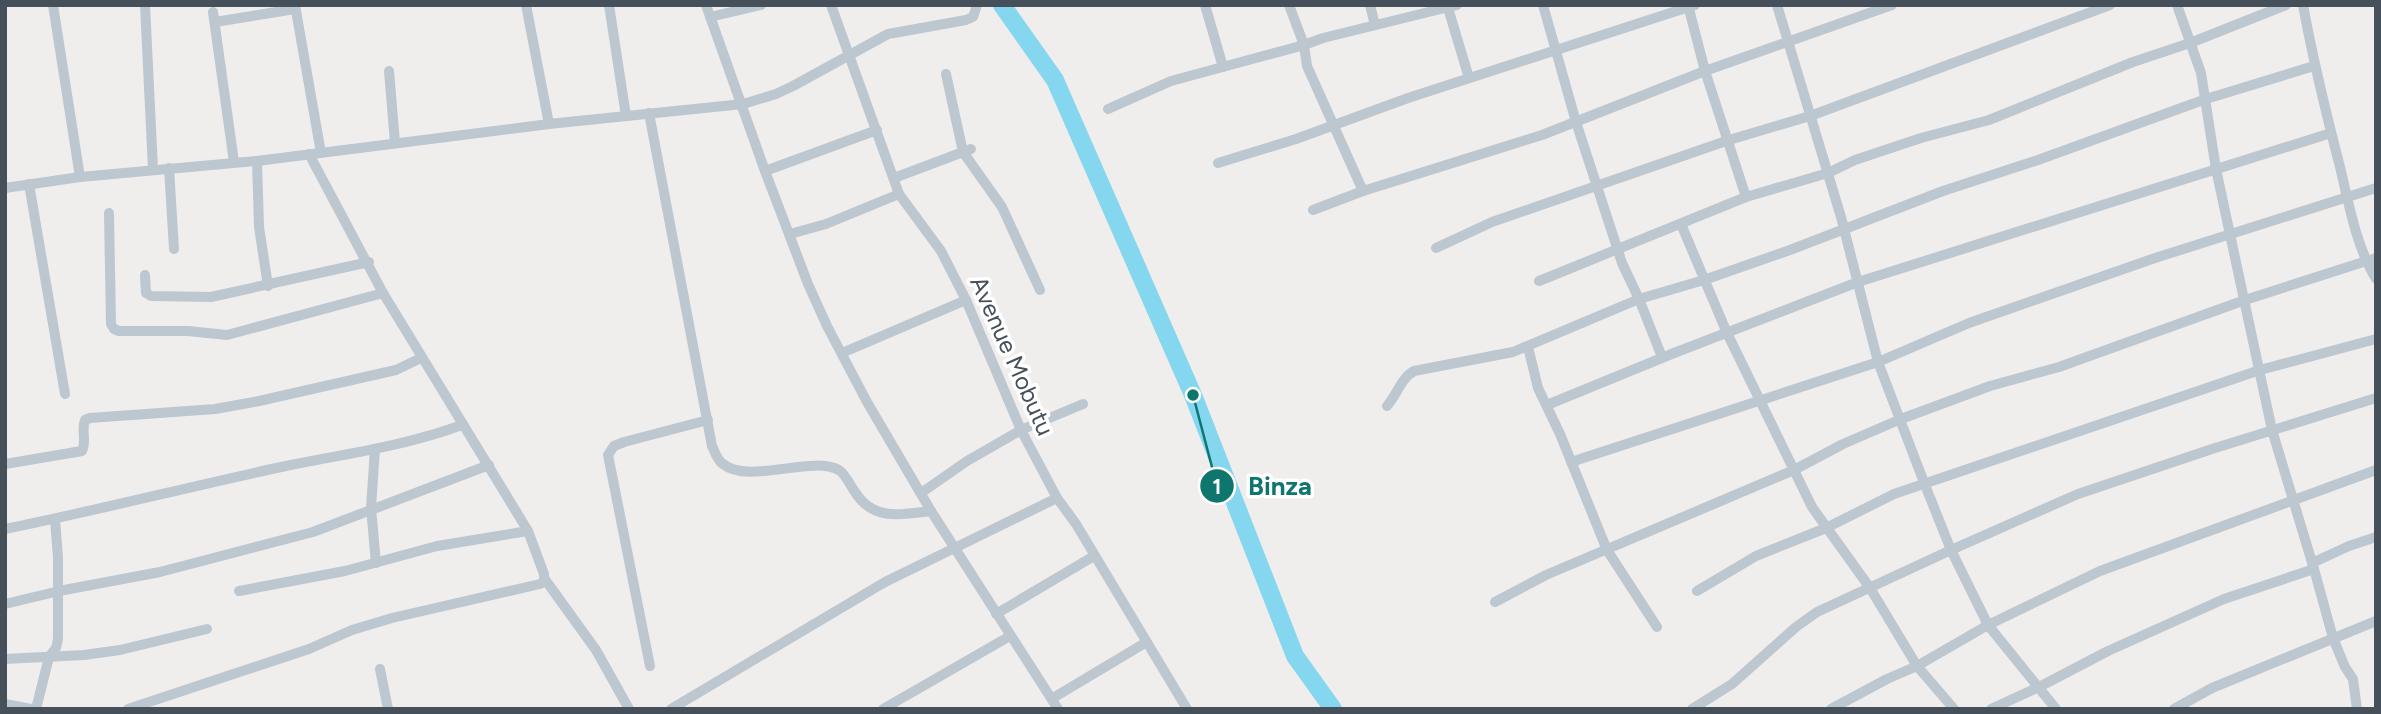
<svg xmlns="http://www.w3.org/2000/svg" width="2381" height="714" viewBox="0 0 2381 714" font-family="Figtree,sans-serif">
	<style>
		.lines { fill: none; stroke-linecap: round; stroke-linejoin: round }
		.river { stroke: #84d7ef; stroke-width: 18 }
		.minor { stroke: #bdc7d0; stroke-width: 10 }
		.labels { text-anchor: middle; stroke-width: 7; stroke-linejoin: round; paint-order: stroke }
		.street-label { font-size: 24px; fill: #45505b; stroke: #fff }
		.leader { fill: none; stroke: #0f766e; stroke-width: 2.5 }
		.callout-dot { fill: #0f766e; stroke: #fff; stroke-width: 2.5 }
		.mark-label { font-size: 21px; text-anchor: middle; font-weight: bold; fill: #fff }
		.callout-label { font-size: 26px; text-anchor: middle; font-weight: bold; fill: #0f766e; stroke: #fff; stroke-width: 7; stroke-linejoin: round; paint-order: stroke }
	</style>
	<rect width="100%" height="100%" fill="#f0eded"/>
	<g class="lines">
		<polyline class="river" points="1002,5 1055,80 1193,395 1295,656 1333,709"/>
		<g class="minor">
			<polyline points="53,5 80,177"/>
			<polyline points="145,5 153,169"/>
			<polyline points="295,5 321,153"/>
			<polyline points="526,5 549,124"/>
			<polyline points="609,5 626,116"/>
			<polyline points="706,5 765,171 808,284 827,326 867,402 931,511 1058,709"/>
			<polyline points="831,5 899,194 941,251 966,300 1021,430 1057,498 1076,524 1187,709"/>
			<polyline points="1205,5 1223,67"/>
			<polyline points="1289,5 1304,45 1307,66 1363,191"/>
			<polyline points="1370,5 1375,25"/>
			<polyline points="1543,5 1576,122 1622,263 1639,299 1704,280 1790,250 1943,191 2038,160 2206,99 2314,66"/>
			<polyline points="1688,5 1705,71 1746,197"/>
			<polyline points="1777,5 1841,217 1878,362 1925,485 1951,550 1988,625 2056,709"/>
			<polyline points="2177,5 2201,73 2216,169 2272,430 2314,569 2333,638 2345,667 2353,679 2357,709"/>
			<path d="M2303,5c10,55 23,108 37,162 9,37 16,79 36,112"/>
			<polyline points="1448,8 1469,78"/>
			<polyline points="213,12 234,162"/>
			<polyline points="710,17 761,5"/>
			<polyline points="215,22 295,9"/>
			<polyline points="389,71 395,143"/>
			<polyline points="946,74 963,152 1002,207 1040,290"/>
			<polyline points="1108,109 1171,81 1304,45 1323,38 1457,5"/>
			<path d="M649,113l63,333c3,6 5,14 11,18 26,21 88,-9 116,6 7,5 11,15 16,22 18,29 46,23 76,19"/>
			<polyline points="257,161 259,227 268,286"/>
			<polyline points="1218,163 1296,139 1408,98 1695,5"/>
			<polyline points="169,168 174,249"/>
			<polyline points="765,171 877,130"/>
			<polyline points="894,178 971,149"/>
			<polyline points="29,184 65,394"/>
			<polyline points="5,188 80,177 257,161 549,124 743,104 776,94 793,86 888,34 966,20 973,17 977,5"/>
			<polyline points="1313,210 1363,191 1542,135 1705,71 1892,5"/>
			<polyline points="109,213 111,324 114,329 119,331 188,331 227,335 383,293"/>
			<polyline points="1681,224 1727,333 1812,507 1870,588 1917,666 1954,709"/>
			<polyline points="790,234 826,224 899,194"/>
			<polyline points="1436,248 1492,222 1729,140 1810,116 2110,5"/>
			<polyline points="145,275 146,293 151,296 211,297 369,262"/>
			<polyline points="1539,281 1746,197 1828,173 1855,160 1921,138 1989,120 2133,62 2190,43 2286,5"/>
			<polyline points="1528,347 1538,388 1560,434 1607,550 1657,627"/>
			<polyline points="842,353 966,300"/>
			<polyline points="1547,405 1674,353 1858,282 2331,133"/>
			<path d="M1387,406c10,-11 14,-28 27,-35l99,-19 126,-53 23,58"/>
			<polyline points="375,449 371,508 376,563"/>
			<polyline points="1571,462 1878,362 1969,323 2155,258 2376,188"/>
			<path d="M5,464l77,-13c5,-10 -1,-21 3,-31l5,-2 125,-9 44,-8 137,-31 25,-12"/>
			<polyline points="921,493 967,461 1021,430 1083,404"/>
			<path d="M5,529c94,-19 187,-43 281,-63 59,-12 119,-20 176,-41"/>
			<polyline points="2312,563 2349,546 2376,537"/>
			<polyline points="544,578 596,650 629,709"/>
			<polyline points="239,591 345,571 437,546 528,531"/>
			<polyline points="1697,591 1756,556 1826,528 1894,494 2260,370 2376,339"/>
			<polyline points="1495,602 1546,575 1794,470 1843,444 1901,419 1990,386 2059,367 2245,300 2376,258"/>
			<polyline points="5,604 59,591 160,572 313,532 489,465"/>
			<polyline points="996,614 1094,556"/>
			<polyline points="5,659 84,655 120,650 207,629"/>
			<polyline points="650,666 608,455 614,446 624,442 708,420"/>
			<polyline points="380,669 388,709"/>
			<polyline points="1053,698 1145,643"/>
			<polyline points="5,704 31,709"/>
			<polyline points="36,709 49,657 56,648 58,639 58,558 55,519"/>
			<polyline points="128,709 309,649 352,630 392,618 540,584 544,582 544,574 528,531 383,293 309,154"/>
			<polyline points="671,709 885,582 1057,498"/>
			<polyline points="883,709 1010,636"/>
			<polyline points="1692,709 1732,684 1796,627 1817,612 1951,550 2078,494 2212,449 2376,398"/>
			<polyline points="1831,709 1887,679 1917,666 1988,625 2100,571 2376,470"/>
			<polyline points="1991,709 2039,687 2108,651 2224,599 2314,569"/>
			<polyline points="2174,709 2212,688 2376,621"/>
		</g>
	</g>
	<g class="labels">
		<g class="street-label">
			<text transform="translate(1012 356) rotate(66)" y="8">Avenue Mobutu</text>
		</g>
	</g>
	<path class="leader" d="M1193 395L1217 486"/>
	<g class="callout-dot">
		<circle cx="1193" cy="395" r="7"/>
		<circle cx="1217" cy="486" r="18"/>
	</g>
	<g class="mark-label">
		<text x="1217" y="494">1</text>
	</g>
	<g class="callout-label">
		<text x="1280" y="495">Binza</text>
	</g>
	<rect width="2381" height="714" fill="none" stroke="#45505b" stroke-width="14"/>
</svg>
